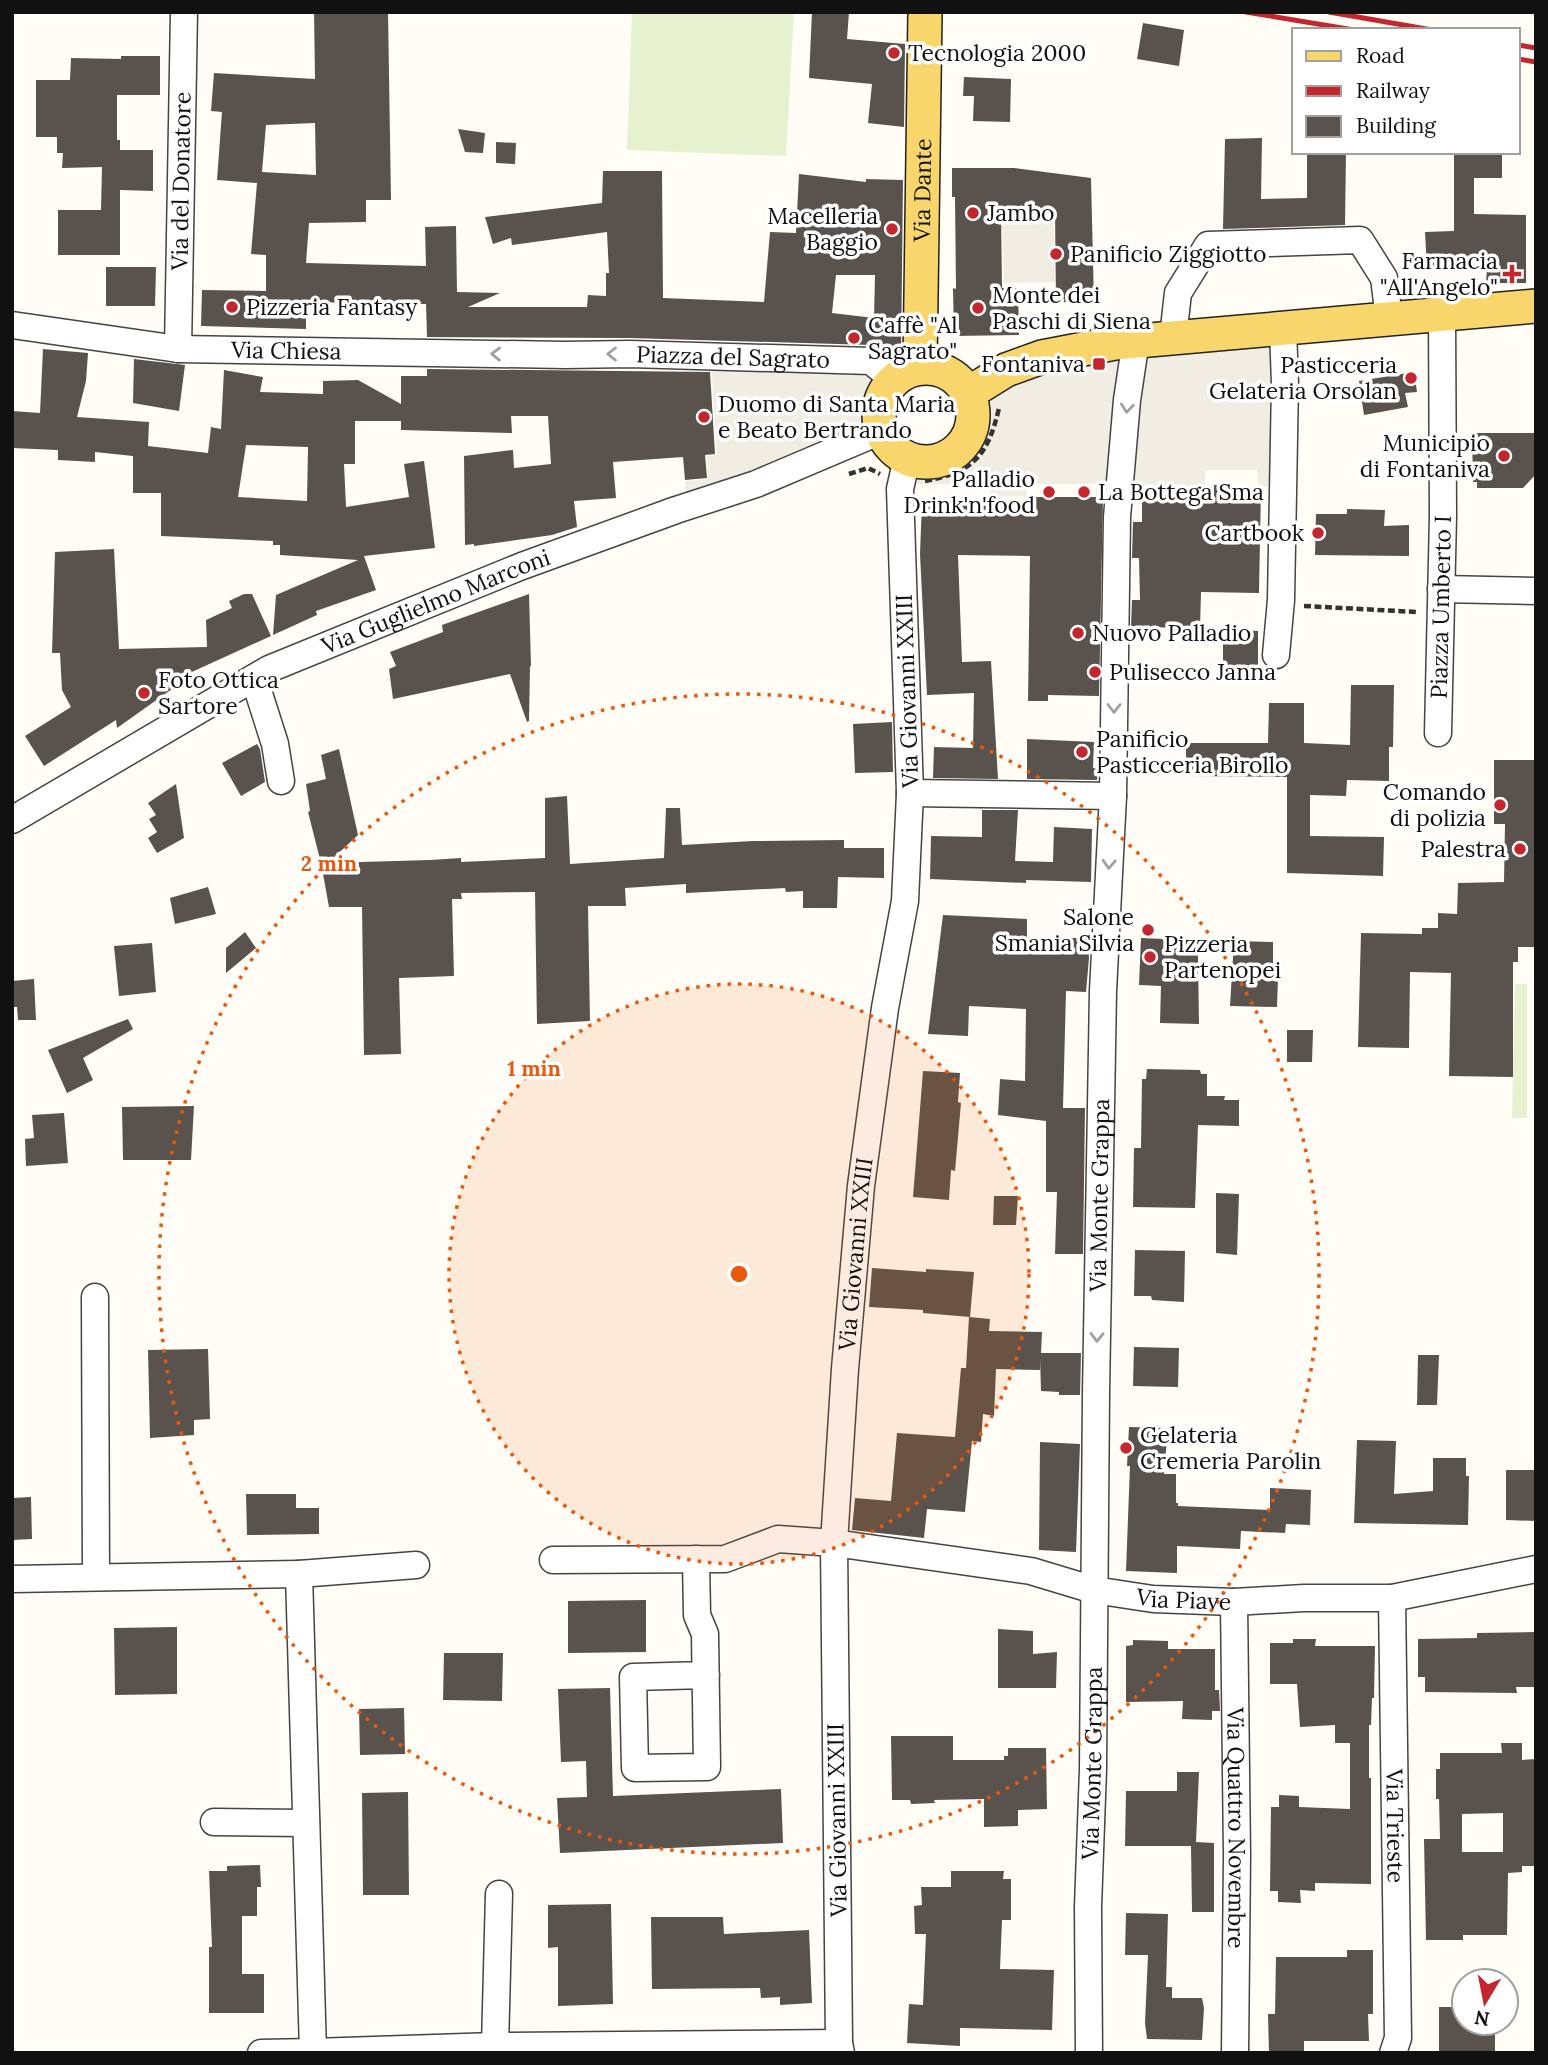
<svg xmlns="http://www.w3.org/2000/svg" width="1548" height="2065" viewBox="0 0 1548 2065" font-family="Lora,serif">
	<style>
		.pitch { fill: #e6f2cf }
		.plaza { fill: #f1ede2 }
		.building { fill: #5a524d; fill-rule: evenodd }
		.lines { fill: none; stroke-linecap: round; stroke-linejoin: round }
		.minor-casing { stroke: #444; stroke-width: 29 }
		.major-casing { stroke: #222; stroke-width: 36 }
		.path { stroke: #333; stroke-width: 4.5; stroke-dasharray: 7 3.5; stroke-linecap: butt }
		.minor { stroke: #fff; stroke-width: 26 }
		.major { stroke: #f9d66b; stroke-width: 33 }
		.rail { stroke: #c4262e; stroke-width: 5 }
		.oneway { stroke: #a0a0a0 }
		.ring { fill: none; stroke: #e8590c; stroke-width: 3.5; stroke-dasharray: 3.5 7 }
		.poi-dot { fill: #c4262e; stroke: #fff; stroke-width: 2.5 }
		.labels { text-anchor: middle; stroke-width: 7; stroke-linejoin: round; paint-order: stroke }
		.poi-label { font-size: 23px; fill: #111; stroke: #fff; text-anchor: start }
		.street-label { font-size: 23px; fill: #111; stroke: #fff }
		.centre { fill: #e8590c; stroke: #fff; stroke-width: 3.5 }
		.ring-label { font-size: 21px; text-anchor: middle; font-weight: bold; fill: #e8590c; stroke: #fff; stroke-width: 7; stroke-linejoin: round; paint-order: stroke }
	</style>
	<rect width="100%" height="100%" fill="#fffdf5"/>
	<g class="pitch">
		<polygon points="632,12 794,12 786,156 627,150"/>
		<polygon points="1515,984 1527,984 1527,1118 1512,1118"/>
	</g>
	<g class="plaza">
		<polygon points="1002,202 1053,202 1055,282 1004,283"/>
		<polygon points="1273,348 1276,486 1258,486 1257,470 1205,470 1205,486 1175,488 1136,487 1135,493 1096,495 1096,484 1027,484 1026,496 990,496 990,484 916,484 919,477 928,472 944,467 969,455 980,440 986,425 993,392 1062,364 1220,349"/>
		<polygon points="711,361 854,367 877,380 875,396 870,412 848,433 774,466 686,494 685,481 708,479 707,456 717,455"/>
	</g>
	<g class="building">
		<path d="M314,12h74l3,188h-25v22l-57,1 -3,40 120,3 -1,-39 31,-1 1,66 43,1 -32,14h119l1,-12 18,1v-23h3l-2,-41 -95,13 -1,-7 -18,6 -8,-27 117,-14 1,-32h59l1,127 101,4 6,-70 26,1 3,-59 67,8v-3l37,1 -2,177 -11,-1 -9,-7 -10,-4 -241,-7 -203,-1 -1,-33 -120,-2v27l-105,-3 1,-36 64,1v-36l-15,-1 6,-71 -40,-3 5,-68 -11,-1 3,-38 101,6zM315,123l1,52 -54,-3 4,-47zM836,275h39l-1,43 -42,-5z"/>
		<polygon points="812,12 849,12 847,39 905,44 904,127 868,123 872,84 809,78"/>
		<polygon points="1143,23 1184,30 1179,66 1137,59"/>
		<polygon points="121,56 160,56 160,95 117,95 117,140 120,140 120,150 153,150 153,191 120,190 120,255 58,255 58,210 101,210 102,167 62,168 63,153 57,153 57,137 36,137 36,80 70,80 71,58 121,59"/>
		<polygon points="964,77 1011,79 1010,122 973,121 974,96 963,96"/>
		<polygon points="458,129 485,133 483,153 465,152"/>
		<polygon points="1262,138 1261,199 1307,198 1307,152 1346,152 1345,225 1223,229 1225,139"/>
		<polygon points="496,142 516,143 515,164 496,163"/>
		<polygon points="1454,152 1502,152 1502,178 1474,178 1474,214 1526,215 1526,283 1486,283 1487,268 1427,269 1425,232 1454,231"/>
		<polygon points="952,168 1014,168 1091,178 1094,302 1056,302 1055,211 1001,212 1002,288 1018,288 1019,335 954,336 953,288 956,289 955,197 952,197"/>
		<polygon points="106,267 156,267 155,306 106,306"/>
		<path d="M43,349l45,4 -2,28 -9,36 72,5 -1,24 60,7 3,-26 10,2 3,-59 39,7 -3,15 63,2v-13l35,-1 43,24v-28h26v-7l283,3 5,82 -10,1 2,23 -22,2 -2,-23 -70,5 3,36 -42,3 3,26 -25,8 -78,11v-2l-9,1 -1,-89 49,-6 1,18 37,-4 -3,-48h-37l1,17 -111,-3v-9h-46v43h-11l2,43 63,-10 -5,-33 20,-3 11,87 -71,8 12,34 -60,21 1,4 -44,20 3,-40 82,-35 -78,-5v-10h-7v-4l-112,-5v-43h-28v-37l-38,-4v10l-37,-2v-10l-46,-2v-37l28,2zM246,445l62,2 -1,54 -69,-4z"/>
		<polygon points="134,359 185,365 179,411 133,403"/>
		<polygon points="1414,372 1417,392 1405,393 1408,407 1364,415 1359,381"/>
		<polygon points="1472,433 1536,433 1536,474 1523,488 1477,488 1477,482 1473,482"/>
		<polygon points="1214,485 1261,487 1259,593 1201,592 1200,628 1131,627 1132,600 1140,600 1139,558 1132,558 1133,522 1142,522 1142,501 1214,502"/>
		<polygon points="1031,497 1103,497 1099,696 1048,695 1048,701 1028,701 1030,556 958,555 962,662 991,661 998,779 933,778 934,747 973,748 974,693 927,695 920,554 922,502 991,503 991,511 1030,512"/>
		<polygon points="1347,509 1385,510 1384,526 1409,525 1409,556 1315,555 1316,514 1347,514"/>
		<polygon points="114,549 119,649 207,647 206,620 232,608 229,601 244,594 252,594 271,636 172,681 172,689 117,728 116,720 44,766 25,736 71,707 62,690 60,653 52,653 55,552"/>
		<polygon points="529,594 531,666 530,666 529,721 527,722 510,674 393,699 389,669 396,666 390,652 443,632 442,625"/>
		<polygon points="1223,630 1258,631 1258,668 1223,667"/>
		<polygon points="1351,685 1394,685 1393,747 1389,747 1389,781 1347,780 1346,796 1310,795 1310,836 1384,837 1383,876 1287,873 1287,777 1186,776 1186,743 1268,743 1269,703 1304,703 1304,743 1350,745"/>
		<polygon points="892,722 893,772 855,773 853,724"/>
		<polygon points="1027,739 1094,742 1093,768 1098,769 1097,780 1027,779"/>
		<polygon points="257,744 260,749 265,782 241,796 222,763"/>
		<polygon points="339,749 358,835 328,863 430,860 461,858 461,862 545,858 545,798 567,796 570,864 664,858 666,808 680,808 682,845 753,841 844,840 844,848 884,848 884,878 838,877 837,908 803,908 803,891 786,892 785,888 686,893 686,884 625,888 626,906 588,906 590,1021 537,1024 535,892 461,893 462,899 452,899 454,976 399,978 401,1054 364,1055 362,907 329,907 321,863 308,812 310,811 306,784 326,779 321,755"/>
		<polygon points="1494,760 1536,760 1536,947 1518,947 1518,962 1513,962 1513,1077 1449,1076 1451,973 1410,972 1409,1048 1358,1047 1361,933 1422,934 1422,928 1438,928 1438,913 1457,914 1458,883 1504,882 1505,824 1494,824"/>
		<polygon points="176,784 184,838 157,853 148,838 157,832 149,819 156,815 148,803"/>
		<polygon points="982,810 1018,810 1015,861 1053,862 1054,827 1092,829 1091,882 1026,880 1026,883 930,879 931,836 982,837"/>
		<polygon points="208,887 216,914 175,924 170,898"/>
		<polygon points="943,915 1027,919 1027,938 1087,938 1089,958 1086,992 1066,991 1063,1108 1085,1108 1083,1254 1055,1254 1057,1192 1046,1192 1046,1121 998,1115 1000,1079 1025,1081 1026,1009 969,1006 968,1036 928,1034"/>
		<polygon points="245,932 256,948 226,973 226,948"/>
		<polygon points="1141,938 1188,940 1188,955 1198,955 1199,1024 1160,1023 1161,986 1139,985"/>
		<polygon points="1234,941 1273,942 1273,978 1278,978 1277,1007 1230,1006"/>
		<polygon points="152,943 156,992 119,996 114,946"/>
		<polygon points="34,979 36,1020 18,1020 17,1007 12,1007 12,981"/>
		<polygon points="128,1019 133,1029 83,1058 93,1080 67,1093 48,1050"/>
		<polygon points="1287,1030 1313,1030 1312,1062 1287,1062"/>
		<polygon points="1147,1069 1200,1070 1201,1074 1207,1074 1207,1096 1225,1096 1224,1100 1239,1100 1239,1126 1198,1125 1195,1208 1133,1207 1134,1148 1141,1148 1142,1079 1146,1079"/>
		<polygon points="923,1071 960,1073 958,1102 961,1103 955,1171 951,1170 949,1200 913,1197"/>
		<polygon points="194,1106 191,1160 123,1160 122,1107"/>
		<polygon points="64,1113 68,1163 26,1166 25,1139 34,1138 32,1115"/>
		<polygon points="1216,1193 1239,1194 1237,1255 1216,1253"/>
		<polygon points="994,1196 1018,1196 1016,1225 993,1225"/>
		<polygon points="1135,1250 1185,1251 1184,1302 1152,1300 1151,1296 1134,1296"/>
		<polygon points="872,1268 926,1272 926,1269 974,1272 970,1317 923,1313 923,1310 869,1307"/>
		<polygon points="969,1317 990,1319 989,1331 1042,1332 1041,1353 1081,1353 1080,1395 1059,1395 1059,1392 1041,1391 1040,1358 1040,1370 996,1369 994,1416 983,1414 981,1442 972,1441 965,1512 927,1509 924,1538 852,1530 855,1498 891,1501 897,1433 955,1437 961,1368 966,1368"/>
		<polygon points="1134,1347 1179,1348 1178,1387 1133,1386"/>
		<polygon points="208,1349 210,1419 194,1420 194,1435 150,1438 148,1350"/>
		<polygon points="1418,1355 1439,1355 1437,1405 1417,1405"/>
		<polygon points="1129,1427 1168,1428 1164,1474 1176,1474 1176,1503 1178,1503 1178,1506 1270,1510 1270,1488 1311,1490 1310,1525 1286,1524 1285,1533 1241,1531 1240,1549 1177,1546 1177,1573 1126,1571 1130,1466 1127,1466"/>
		<polygon points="1357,1440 1396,1441 1394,1494 1433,1491 1433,1458 1466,1458 1466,1476 1469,1476 1468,1525 1354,1523"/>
		<polygon points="1040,1442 1080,1444 1076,1552 1039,1550"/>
		<polygon points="1506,1470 1536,1470 1536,1521 1506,1520"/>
		<polygon points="246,1494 296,1494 296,1508 319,1508 319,1534 247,1535"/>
		<polygon points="31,1497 32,1539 12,1540 12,1498"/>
		<polygon points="646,1600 646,1652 568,1653 568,1601"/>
		<polygon points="177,1627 177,1694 115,1695 114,1628"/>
		<polygon points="998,1629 1033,1631 1033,1654 1057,1652 1056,1688 998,1688"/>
		<polygon points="1536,1632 1536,1687 1516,1687 1517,1693 1425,1692 1425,1677 1418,1677 1418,1639 1477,1638 1477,1633"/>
		<polygon points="1293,1639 1316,1639 1315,1646 1375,1646 1374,1698 1372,1698 1371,1725 1369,1725 1369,1778 1371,1778 1371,1884 1315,1883 1315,1891 1300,1890 1301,1903 1278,1902 1278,1891 1270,1891 1271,1807 1279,1807 1279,1795 1299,1796 1299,1807 1350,1809 1350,1743 1335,1743 1335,1725 1300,1727 1297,1684 1270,1684 1270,1643 1293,1643"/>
		<polygon points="1133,1640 1168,1641 1168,1649 1215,1649 1215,1690 1219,1690 1220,1711 1212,1711 1212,1720 1182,1719 1183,1701 1126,1702 1126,1646 1133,1645"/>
		<polygon points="444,1653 503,1653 502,1701 443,1700"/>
		<polygon points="610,1688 613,1796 781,1789 783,1843 560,1853 557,1798 587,1797 586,1761 561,1762 558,1689"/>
		<polygon points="404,1708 405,1754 360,1755 359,1709"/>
		<polygon points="891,1736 953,1736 953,1760 1004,1760 1004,1756 1008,1756 1008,1748 1046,1748 1047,1809 1018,1810 1018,1826 984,1827 984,1799 934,1800 935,1803 911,1804 910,1800 892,1800"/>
		<path d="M1501,1743h21v17l14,-1v107h-14v6l-14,1 -1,62h-44v5h-37l-2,-101h16l-1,-40h-3v-30h4v-16h62zM1503,1813v39h-41v-38z"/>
		<polygon points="1177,1772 1199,1772 1196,1842 1214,1843 1214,1912 1192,1912 1191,1846 1125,1846 1126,1791 1177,1791"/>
		<polygon points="408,1792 409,1895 363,1895 362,1793"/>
		<polygon points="260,1865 261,1887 257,1887 257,1916 242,1916 242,1974 264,1974 264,2013 209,2013 209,1947 212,1947 209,1871 227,1871 227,1866"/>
		<polygon points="951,1871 1004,1871 1003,1879 1011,1879 1011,1920 1002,1920 1000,1969 1054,1970 1052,2030 960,2028 960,2046 907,2043 909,2004 923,2005 926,1934 915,1934 914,1906 922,1905 921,1887 951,1887"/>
		<polygon points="611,1904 613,2004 558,2006 558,1947 548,1948 548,1905"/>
		<polygon points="1126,1913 1168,1914 1166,1987 1172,1987 1172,1998 1202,1998 1204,2008 1202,2040 1147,2039 1145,2023 1148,1955 1125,1955"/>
		<polygon points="651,1917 723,1917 724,1934 809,1930 812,2003 780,2005 780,1997 761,1998 760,1988 652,1989"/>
		<polygon points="1347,1950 1373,1950 1373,2014 1368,2014 1369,2041 1304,2041 1304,2053 1269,2053 1268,2014 1275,2014 1276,1957 1347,1957"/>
		<polygon points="1439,2007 1464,2007 1464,2023 1495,2023 1495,2053 1439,2053"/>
	</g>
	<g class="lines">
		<g class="minor-casing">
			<g id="minor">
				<path id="s1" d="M12,325l166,24 387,6 65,-1 241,7 23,19"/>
				<polyline points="1173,337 1178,293 1208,245 1360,240 1384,278 1389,318"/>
				<path id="s2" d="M178,349l6,-337"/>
				<polyline points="1441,589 1536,591"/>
				<polyline points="1276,655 1281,600 1285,384 1283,329"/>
				<polyline points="254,678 275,744 281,781"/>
				<path id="s3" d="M1438,733l5,-217 -1,-202"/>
				<polyline points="910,793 1113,796"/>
				<path id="s4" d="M12,820l257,-151 253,-103 154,-56 80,-26 125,-53"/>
				<polyline points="95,1297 96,1577"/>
				<polyline points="696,1559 697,1615 705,1634 707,1767 635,1768 633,1677 706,1675"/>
				<path id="s5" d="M553,1560l172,-1 53,-20 56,4 197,28 63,19 59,9 81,3 70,-4h88l144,-29"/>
				<polyline points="299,1574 416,1565"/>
				<polyline points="12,1579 299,1574 313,2052 495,2046 839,2043"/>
				<path id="s6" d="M1392,1598l6,440 -5,15"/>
				<path id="s7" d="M1234,1602l3,253 -2,198"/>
				<polyline points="214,1822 306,1823"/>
				<polyline points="495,2046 499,1894"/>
				<polyline points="261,2053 313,2052"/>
				<path id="s8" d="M841,2053l-2,-10 -5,-500 11,-174 16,-183 24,-178 20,-107 5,-108 -10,-304 7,-31"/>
				<path id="s9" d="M1089,2053l-1,-146 5,-138 3,-376 7,-402 10,-195 4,-279 10,-117 9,-60"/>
			</g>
		</g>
		<g class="major-casing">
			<g id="major">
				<path id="s10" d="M920,367l5,-355"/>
				<circle cx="926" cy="415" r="47"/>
				<polyline points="969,393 1006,370 1042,357 1115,343 1536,306"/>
			</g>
		</g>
		<g class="path">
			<polyline points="849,474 868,468 880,474"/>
			<path d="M925,481c49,-9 63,-26 74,-73"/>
			<polyline points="1304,606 1417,612"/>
		</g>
		<use href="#minor" class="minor"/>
		<use href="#major" class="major"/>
		<g class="rail">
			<polyline points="1246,12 1354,30"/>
			<polyline points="1329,12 1432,30"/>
			<polyline points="1518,45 1536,48"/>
			<polyline points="1518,59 1536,62"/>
		</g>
	</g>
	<defs><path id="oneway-chevron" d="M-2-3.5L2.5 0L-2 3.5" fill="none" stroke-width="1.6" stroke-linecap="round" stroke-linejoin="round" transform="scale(1.75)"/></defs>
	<g class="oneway">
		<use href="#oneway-chevron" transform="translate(496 354) rotate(-179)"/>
		<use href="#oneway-chevron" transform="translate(612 354) rotate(180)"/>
		<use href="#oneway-chevron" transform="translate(1127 408) rotate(96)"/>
		<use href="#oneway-chevron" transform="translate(1114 708) rotate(90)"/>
		<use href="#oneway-chevron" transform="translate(1109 864) rotate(93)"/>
		<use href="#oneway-chevron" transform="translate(1097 1337) rotate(91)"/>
	</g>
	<circle cx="739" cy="1274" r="290" fill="#e8590c" fill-opacity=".12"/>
	<g class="ring">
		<circle cx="739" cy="1274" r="290"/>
		<circle cx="739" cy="1274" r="580"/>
	</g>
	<g class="poi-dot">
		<circle cx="894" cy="53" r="7"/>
		<circle cx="973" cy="213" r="7"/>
		<circle cx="892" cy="229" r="7"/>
		<circle cx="1056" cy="254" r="7"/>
		<path d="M1508.5 263.5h7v7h7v7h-7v7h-7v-7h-7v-7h7z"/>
		<circle cx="232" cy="307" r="7"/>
		<circle cx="978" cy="308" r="7"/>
		<circle cx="854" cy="338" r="7"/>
		<rect x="1092" y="357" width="14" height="14" rx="3.5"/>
		<circle cx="1411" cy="378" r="7"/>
		<circle cx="704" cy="417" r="7"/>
		<circle cx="1504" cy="456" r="7"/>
		<circle cx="1049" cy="492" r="7"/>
		<circle cx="1084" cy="492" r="7"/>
		<circle cx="1318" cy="533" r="7"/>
		<circle cx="1078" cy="633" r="7"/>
		<circle cx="1095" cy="672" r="7"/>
		<circle cx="144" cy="693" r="7"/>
		<circle cx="1082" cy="752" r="7"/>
		<circle cx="1500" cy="805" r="7"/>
		<circle cx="1520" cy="849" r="7"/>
		<circle cx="1148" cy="930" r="7"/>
		<circle cx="1150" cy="957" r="7"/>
		<circle cx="1126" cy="1448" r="7"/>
	</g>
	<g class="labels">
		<g class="poi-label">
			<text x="908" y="61">Tecnologia 2000</text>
			<text x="987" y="221">Jambo</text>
			<text x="878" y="224" text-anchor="end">Macelleria<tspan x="878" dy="26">Baggio</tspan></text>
			<text x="1070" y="262">Panificio Ziggiotto</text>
			<text x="1498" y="269" text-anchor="end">Farmacia<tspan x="1498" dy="26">"All'Angelo"</tspan></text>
			<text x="992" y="303">Monte dei<tspan x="992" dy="26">Paschi di Siena</tspan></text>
			<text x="246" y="315">Pizzeria Fantasy</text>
			<text x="868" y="333">Caffè "Al<tspan x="868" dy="26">Sagrato"</tspan></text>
			<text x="1085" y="372" text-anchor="end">Fontaniva</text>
			<text x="1397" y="373" text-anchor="end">Pasticceria<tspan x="1397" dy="26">Gelateria Orsolan</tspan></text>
			<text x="718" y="412">Duomo di Santa Maria<tspan x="718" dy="26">e Beato Bertrando</tspan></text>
			<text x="1490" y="451" text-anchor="end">Municipio<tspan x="1490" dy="26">di Fontaniva</tspan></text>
			<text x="1035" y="487" text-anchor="end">Palladio<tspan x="1035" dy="26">Drink'n'food</tspan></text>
			<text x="1098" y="500">La Bottega Sma</text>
			<text x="1304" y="541" text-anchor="end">Cartbook</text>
			<text x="1092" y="641">Nuovo Palladio</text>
			<text x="1109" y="680">Pulisecco Janna</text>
			<text x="158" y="688">Foto Ottica<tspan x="158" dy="26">Sartore</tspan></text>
			<text x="1096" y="747">Panificio<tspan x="1096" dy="26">Pasticceria Birollo</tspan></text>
			<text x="1486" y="800" text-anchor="end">Comando<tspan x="1486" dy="26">di polizia</tspan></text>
			<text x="1506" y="857" text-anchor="end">Palestra</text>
			<text x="1134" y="925" text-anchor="end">Salone<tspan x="1134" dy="26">Smania Silvia</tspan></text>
			<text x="1164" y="952">Pizzeria<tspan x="1164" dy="26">Partenopei</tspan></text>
			<text x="1140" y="1443">Gelateria<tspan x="1140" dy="26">Cremeria Parolin</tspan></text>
		</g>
		<g class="street-label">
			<text dy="8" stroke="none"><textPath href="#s2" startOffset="168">Via del Donatore</textPath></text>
			<text dy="8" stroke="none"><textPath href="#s10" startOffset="177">Via Dante</textPath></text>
			<text dy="8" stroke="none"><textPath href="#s1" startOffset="276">Via Chiesa</textPath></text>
			<text dy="8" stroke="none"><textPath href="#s1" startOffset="723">Piazza del Sagrato</textPath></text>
			<text dy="8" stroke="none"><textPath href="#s4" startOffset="478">Via Guglielmo Marconi</textPath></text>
			<text dy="8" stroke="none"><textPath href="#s3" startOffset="126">Piazza Umberto I</textPath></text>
			<text transform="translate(907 691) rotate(-92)" y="8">Via Giovanni XXIII</text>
			<text dy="8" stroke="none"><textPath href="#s9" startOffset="858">Via Monte Grappa</textPath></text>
			<text dy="8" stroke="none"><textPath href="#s8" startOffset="800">Via Giovanni XXIII</textPath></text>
			<text dy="8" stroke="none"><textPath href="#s5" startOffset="640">Via Piave</textPath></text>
			<text dy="8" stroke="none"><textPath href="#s9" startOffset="290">Via Monte Grappa</textPath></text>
			<text transform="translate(837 1820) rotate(-91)" y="8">Via Giovanni XXIII</text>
			<text dy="8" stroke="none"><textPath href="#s6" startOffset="228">Via Trieste</textPath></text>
			<text dy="8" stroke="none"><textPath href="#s7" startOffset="226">Via Quattro Novembre</textPath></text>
		</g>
	</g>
	<circle cx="739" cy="1274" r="10" class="centre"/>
	<g class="ring-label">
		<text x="329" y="871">2 min</text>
		<text x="534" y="1076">1 min</text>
	</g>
	<rect width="1548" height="2065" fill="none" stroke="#111111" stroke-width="28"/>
	<rect x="1292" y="28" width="228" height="126" fill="#ffffff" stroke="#a0a0a0" stroke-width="2"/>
	<rect x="1306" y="51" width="35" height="10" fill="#f9d66b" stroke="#a0a0a0" stroke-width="2"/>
	<text x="1356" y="63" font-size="21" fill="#111111">Road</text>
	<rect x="1306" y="86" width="35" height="10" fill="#c4262e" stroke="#a0a0a0" stroke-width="2"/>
	<text x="1356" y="98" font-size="21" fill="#111111">Railway</text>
	<rect x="1306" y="116" width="35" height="21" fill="#5a524d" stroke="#a0a0a0" stroke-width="2"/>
	<text x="1356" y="133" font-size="21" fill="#111111">Building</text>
	<g transform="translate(1485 2002) rotate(190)"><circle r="33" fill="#ffffff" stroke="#a0a0a0" stroke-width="2"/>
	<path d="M0-5L12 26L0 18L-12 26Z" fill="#c4262e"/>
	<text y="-10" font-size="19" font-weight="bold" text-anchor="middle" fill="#111111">N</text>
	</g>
</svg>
